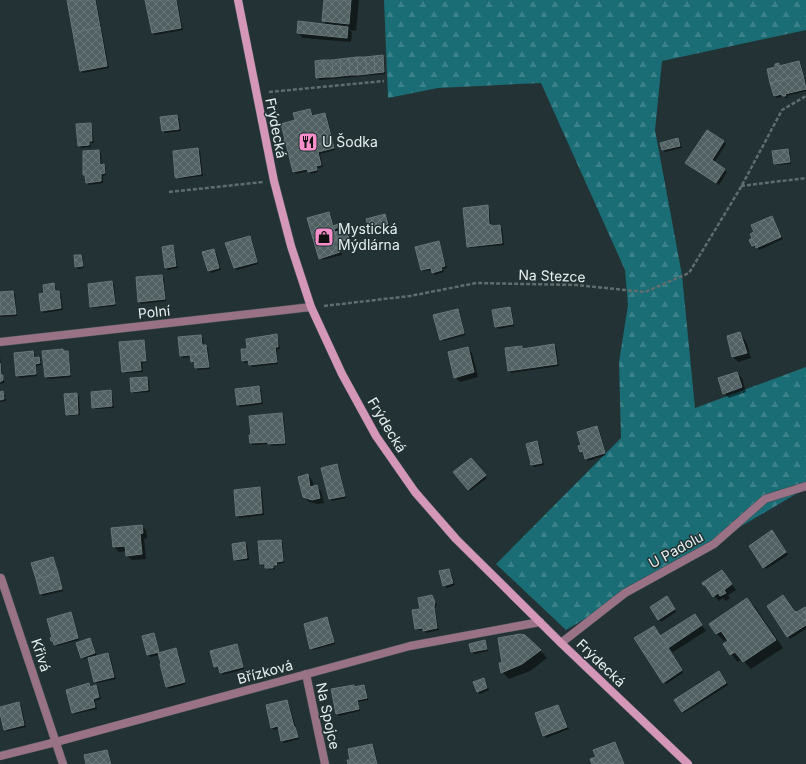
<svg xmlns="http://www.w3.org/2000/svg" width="806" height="764" viewBox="0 0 806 764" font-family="Inter,sans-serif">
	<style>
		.forest { fill: url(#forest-firs) }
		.shadow { fill: #0007 }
		.building { fill: url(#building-cross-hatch); stroke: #677779 }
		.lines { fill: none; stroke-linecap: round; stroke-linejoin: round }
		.minor-casing { stroke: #425052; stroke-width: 9 }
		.secondary-casing { stroke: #425052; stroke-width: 9 }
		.path { stroke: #606d6f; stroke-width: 2.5; stroke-dasharray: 4 2; stroke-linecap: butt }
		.minor { stroke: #997286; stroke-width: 8 }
		.secondary { stroke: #d597b7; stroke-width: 8 }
		.labels { text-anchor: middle; stroke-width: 3; stroke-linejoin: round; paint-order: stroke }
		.street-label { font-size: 14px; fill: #e7f0f1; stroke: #233234 }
		.poi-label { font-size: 14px; fill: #e7f0f1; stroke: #233234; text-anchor: start }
	</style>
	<defs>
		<pattern id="forest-firs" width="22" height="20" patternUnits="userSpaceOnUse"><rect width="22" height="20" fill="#1a6c75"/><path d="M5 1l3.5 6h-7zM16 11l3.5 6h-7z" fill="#3b8189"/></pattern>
		<pattern id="building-cross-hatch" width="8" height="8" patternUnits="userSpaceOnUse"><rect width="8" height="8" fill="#516163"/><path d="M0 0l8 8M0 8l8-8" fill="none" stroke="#6a787a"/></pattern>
	</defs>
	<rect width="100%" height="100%" fill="#233234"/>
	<polygon class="forest" points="384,0 806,0 806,30 662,61 655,130 682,275 695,408 806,367 806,488 566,630 496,564 621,438 619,362 628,305 625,270 541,83 438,88 388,98"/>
	<g class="shadow">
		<polygon points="68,0 96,0 109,68 83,73 81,70"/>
		<polygon points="146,0 177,0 183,30 155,35 152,33"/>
		<polygon points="325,0 359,0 356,31 350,30 352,33 351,42 303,38 298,33 328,26 323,21"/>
		<polygon points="382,56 384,58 385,74 320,80 317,78"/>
		<polygon points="799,62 801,65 806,84 806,91 787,96 788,98 785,98 784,96 777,98 774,96 768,70 777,68 778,64 781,67"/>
		<polygon points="310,110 312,112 313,117 325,114 327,116 335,150 320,154 323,167 317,168 318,172 311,174 309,171 296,174 294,172 287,146 286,144 296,121"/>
		<polygon points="177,116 179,118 181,131 165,133 163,130"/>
		<polygon points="90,124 92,126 94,143 90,143 91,147 81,148 79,146"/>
		<polygon points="678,139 680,141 682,148 665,152 663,150"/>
		<polygon points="724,142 726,144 714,163 727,172 719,185 689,165"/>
		<polygon points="198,149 200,151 203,176 179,179 177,177"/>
		<polygon points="788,150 790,153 791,164 777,165 775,163"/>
		<polygon points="98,151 101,153 102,166 106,167 106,175 103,176 103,183 89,185 87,182 86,177 84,175"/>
		<polygon points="487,206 489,208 491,226 500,226 502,228 504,245 470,248 468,246"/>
		<polygon points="329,213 331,215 334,226 338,225 341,231 346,230 348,232 351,241 339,245 342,255 322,260 320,258"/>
		<polygon points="385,215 387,217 390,226 372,231 370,229"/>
		<polygon points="772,217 783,239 759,250 757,247 755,248 753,245 755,232"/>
		<polygon points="249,237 252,239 258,264 237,270 235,268"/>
		<polygon points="438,242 440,244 447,268 443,269 444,272 435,275 432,270 424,271 422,269"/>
		<polygon points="172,246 174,248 178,268 168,270 166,267"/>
		<polygon points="214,250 216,252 221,270 211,273 208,271"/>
		<polygon points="81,256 83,258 84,268 78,269 76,267"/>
		<polygon points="162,276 164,278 166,301 141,304 139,302"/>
		<polygon points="112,282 114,284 116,306 93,308 91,306"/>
		<polygon points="54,284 56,287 57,292 59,292 61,294 63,310 44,313 42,311 45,294"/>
		<polygon points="13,292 15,294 17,316 0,317 0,293"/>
		<polygon points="510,308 512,311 514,326 498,329 496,326"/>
		<polygon points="457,310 460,312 465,335 443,341 441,339"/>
		<polygon points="739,333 744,338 747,344 751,358 738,362 733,357"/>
		<polygon points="276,335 278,337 280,349 277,349 278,364 252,367 249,362 245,363 243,361 248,350"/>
		<polygon points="200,336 203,338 204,346 206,346 208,348 210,369 198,370 196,368 195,364 192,362 191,357 183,358 181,355"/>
		<polygon points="143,341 145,343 147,362 142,363 143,372 126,373 123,371"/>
		<polygon points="554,345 556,348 559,366 511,373 509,371 506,349 522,347 524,350"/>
		<polygon points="467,348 472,353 478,377 460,382 455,377"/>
		<polygon points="62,350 69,354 71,377 48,379 46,377"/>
		<polygon points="33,352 35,355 35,359 39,358 41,360 41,365 36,366 37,376 20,378 17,376"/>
		<polygon points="0,357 3,377 4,378 4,383 0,384"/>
		<polygon points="737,373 742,378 746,392 729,398 724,393"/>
		<polygon points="147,378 149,380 150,392 134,393 132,391"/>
		<polygon points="259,387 261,389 263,404 240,407 238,405"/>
		<polygon points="110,391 112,393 114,408 95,409 93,407"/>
		<polygon points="0,393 2,393 5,395 6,401 0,402"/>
		<polygon points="76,394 79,396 80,415 69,416 66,414"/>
		<polygon points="282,414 284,417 286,445 271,446 269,444 253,445 251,443"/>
		<polygon points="597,427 599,429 606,455 588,461 584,453 581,451 582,446"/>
		<polygon points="537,442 539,445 544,465 534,467 532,465 528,445"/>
		<polygon points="473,461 487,478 470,491 468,489"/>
		<polygon points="337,465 339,467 346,498 332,501 330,499"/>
		<polygon points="308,475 312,480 314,487 316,486 321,491 324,503 318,504 309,502 304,497"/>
		<polygon points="260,488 262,491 264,515 239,518 237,516"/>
		<polygon points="141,526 146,530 147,538 144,539 146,559 132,560 127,556 126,551 119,552 114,547 113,529"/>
		<polygon points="774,534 788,555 766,569 764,567"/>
		<polygon points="280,541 283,543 284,563 278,564 278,566 274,567 275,569 269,570 266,565 263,566 261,563"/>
		<polygon points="245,543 247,545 249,560 237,561 235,559"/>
		<polygon points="53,558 55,561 63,591 43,596 41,594"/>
		<polygon points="449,570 451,572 455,585 447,588 444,585"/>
		<polygon points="722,571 736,590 728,595 730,598 726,601 723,598 719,601 704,584"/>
		<polygon points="432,597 437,604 435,609 439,630 426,633 424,630 418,630 416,628 421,610"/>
		<polygon points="747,599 755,607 783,648 751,669 742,659 738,662 731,654 729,641 728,639 724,641 717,634 710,624"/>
		<polygon points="669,600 676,612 661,622 651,608"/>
		<polygon points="768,606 797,613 806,610 806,629 790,639"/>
		<polygon points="70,613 72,616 79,640 57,646 52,641"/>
		<polygon points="695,616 706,631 673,652 667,646 683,673 666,684 664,682 661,637"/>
		<polygon points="327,618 329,620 335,644 313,650 311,648"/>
		<polygon points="153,634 155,636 160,653 175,649 178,652 186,684 169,689 167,687 160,655 150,657 148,655 143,637"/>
		<polygon points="90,639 92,641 97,657 108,654 110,656 116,679 97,683 95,681 89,657 84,659 82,657"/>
		<polygon points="484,641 487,644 488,651 475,654 472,652 471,644"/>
		<polygon points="236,645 238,647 244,669 223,675 220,668 218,669 215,666"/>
		<polygon points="540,650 547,658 530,671 509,679 502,672"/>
		<polygon points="721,675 728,685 684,713 682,711"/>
		<polygon points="484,679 486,681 489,690 480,694 477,691"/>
		<polygon points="89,685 92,687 96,686 98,688 101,699 95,701 97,709 75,714 73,712"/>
		<polygon points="353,686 355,688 364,686 366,688 368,700 358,702 360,711 339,716 337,714 332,690"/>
		<polygon points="287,701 289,704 299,739 284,743 282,740 279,728 274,730 271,727"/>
		<polygon points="19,703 21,705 26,727 7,731 5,729 0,708"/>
		<polygon points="558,706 560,708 569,729 546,738 544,735"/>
		<polygon points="615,743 617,745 624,764 593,764 597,757"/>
		<polygon points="372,745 374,747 378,764 349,764 351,760"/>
		<polygon points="107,751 109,753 112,764 87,764"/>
	</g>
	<g class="building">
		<polygon points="67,0 95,0 100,27 73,33"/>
		<polygon points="145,0 176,0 181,28 152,33"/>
		<polygon points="324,0 351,0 349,24 322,21"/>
		<polygon points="298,21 348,27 347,38 297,33"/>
		<polygon points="100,27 107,66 80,71 73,33"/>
		<polygon points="383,55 384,72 375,73 374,56"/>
		<polygon points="374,56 375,73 367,74 365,57"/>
		<polygon points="357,57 358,75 350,75 349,58"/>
		<polygon points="357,57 365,57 367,74 358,75"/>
		<polygon points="349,58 350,75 341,76 340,59"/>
		<polygon points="340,59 341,76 333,77 332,60"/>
		<polygon points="323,60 325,77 316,78 315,61"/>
		<polygon points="323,60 332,60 333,77 325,77"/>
		<polygon points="799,61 803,75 770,83 767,69 775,67 775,64 779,63 779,66"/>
		<polygon points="803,75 806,89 785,94 786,96 782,96 782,94 774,96 770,83"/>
		<polygon points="310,109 312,116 325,113 334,148 318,152 321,165 316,166 317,170 308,172 307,169 293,172 286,144 285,144 284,140 285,140 281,124 295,120 293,113"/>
		<polygon points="177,115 179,129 162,131 160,117"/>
		<polygon points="91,123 92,141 89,141 89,145 78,146 76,124"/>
		<polygon points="707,130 724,141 712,160 725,169 716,183 685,163"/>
		<polygon points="678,138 680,146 662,150 660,143"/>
		<polygon points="198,148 201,174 176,178 175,176 173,151"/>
		<polygon points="788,149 790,162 774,164 772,151"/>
		<polygon points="99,150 100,165 104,164 105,173 101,174 101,181 86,183 85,175 83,175 83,151"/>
		<polygon points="488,205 489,224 493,226 500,225 502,243 467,247 463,208"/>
		<polygon points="329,212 333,226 338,224 339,227 334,229 340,252 319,259 307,218"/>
		<polygon points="385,214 388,224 369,230 366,219"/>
		<polygon points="772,216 781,237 756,248 755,245 752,246 749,240 752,238 750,234 754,232 751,225"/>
		<polygon points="346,229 349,239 338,243 335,232"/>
		<polygon points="250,236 257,262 234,268 225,243"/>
		<polygon points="439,241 445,266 441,267 442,270 432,273 431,268 421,270 415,247"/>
		<polygon points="173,245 176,266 165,268 162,247"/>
		<polygon points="214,249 219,268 208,271 202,252"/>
		<polygon points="74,255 81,255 83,266 75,267"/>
		<polygon points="162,275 165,299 138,302 136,277"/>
		<polygon points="112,281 115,304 90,307 88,284"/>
		<polygon points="54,283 55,291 59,291 61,308 41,311 39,294 44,293 43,285"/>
		<polygon points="13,291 16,314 0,315 0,292"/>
		<polygon points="510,307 513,324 495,327 492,310"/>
		<polygon points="458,309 464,333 440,340 433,315"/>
		<polygon points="740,332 747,353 732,357 727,336"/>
		<polygon points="277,334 278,347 275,347 277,362 249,365 248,360 242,361 241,349 247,349 246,339"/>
		<polygon points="201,335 202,345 206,345 207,353 180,356 178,337"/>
		<polygon points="144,340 146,361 140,361 141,370 122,372 119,342"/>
		<polygon points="554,344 557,364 508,371 505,348 522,346 522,349"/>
		<polygon points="468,347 474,372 454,378 448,352"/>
		<polygon points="63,349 63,351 68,351 70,375 45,377 42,351"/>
		<polygon points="33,351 34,358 39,357 40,363 35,364 36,374 16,376 14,353"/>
		<polygon points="207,353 209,367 195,368 194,361 191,362 190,355"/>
		<polygon points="0,363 1,375 3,375 3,380 0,382"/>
		<polygon points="737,372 742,387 723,394 718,378"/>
		<polygon points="147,377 148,390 131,392 130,378"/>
		<polygon points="259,386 261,402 254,403 252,387"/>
		<polygon points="252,387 254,403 237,405 235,389"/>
		<polygon points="111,390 112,406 92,408 91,392"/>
		<polygon points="3,391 4,399 0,400 0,392"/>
		<polygon points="77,393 78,414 66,415 64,394"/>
		<polygon points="282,413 285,443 268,444 268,442 250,443 249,435 251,435 249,416"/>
		<polygon points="597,426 605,453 585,459 583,451 580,452 578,446 581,445 577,432"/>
		<polygon points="537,441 542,463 531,465 530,464 531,463 526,444"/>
		<polygon points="471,458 486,475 468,490 453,472"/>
		<polygon points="337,464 345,496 329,499 321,468"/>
		<polygon points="308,474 310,487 317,485 320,498 312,500 303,497 298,477"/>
		<polygon points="260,487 262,513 236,516 234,490"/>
		<polygon points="142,525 143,533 140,534 142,554 126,556 125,546 113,547 111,528"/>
		<polygon points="772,530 786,552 763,568 749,546"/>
		<polygon points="281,540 283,561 276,562 277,565 273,565 273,568 265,568 265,564 260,564 258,541"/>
		<polygon points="245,542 247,558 234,560 232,544"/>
		<polygon points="53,557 58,573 36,579 31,563"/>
		<polygon points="449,569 453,583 443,586 439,571"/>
		<polygon points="722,570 732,584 724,590 726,593 720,596 718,593 713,597 705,585 703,585 702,583"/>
		<polygon points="58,573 62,589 40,594 36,579"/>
		<polygon points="432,595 435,602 434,607 437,628 423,631 423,628 415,629 412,610 420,609 418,598"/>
		<polygon points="783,595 794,611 797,612 805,607 806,609 806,625 787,637 767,606"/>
		<polygon points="667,596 675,609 658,620 650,607"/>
		<polygon points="747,598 776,640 743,662 735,652 730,655 723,644 728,641 721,631 716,634 709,624"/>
		<polygon points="71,612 78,638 54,645 53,641 51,641 50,638 52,637 47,619"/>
		<polygon points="695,614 702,625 668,648 660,636"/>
		<polygon points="327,617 334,642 310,649 304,624"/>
		<polygon points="654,626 682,670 663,683 634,638"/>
		<polygon points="154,633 159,652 147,655 142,636"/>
		<polygon points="520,634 525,635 541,650 522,664 501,673 499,663 502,663 498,638"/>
		<polygon points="90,638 95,653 81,658 76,643"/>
		<polygon points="485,640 487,649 471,652 469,644"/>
		<polygon points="237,644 243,667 220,673 218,666 214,667 210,651"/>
		<polygon points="176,648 185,682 166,687 160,664 161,663 158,653"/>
		<polygon points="108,653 114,677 94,682 88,658"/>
		<polygon points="719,671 726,683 682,712 674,700"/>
		<polygon points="484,678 487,688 477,692 473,682"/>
		<polygon points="89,683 90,687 96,685 99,697 93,699 95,707 72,713 66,690"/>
		<polygon points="354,685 354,687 364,685 367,698 357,700 359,709 336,714 331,689"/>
		<polygon points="287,700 294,727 295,727 298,737 281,741 278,726 271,728 266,705"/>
		<polygon points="19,702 24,725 4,730 0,713 0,707"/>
		<polygon points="558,705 567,727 543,736 535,713"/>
		<polygon points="615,742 624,764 592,764 590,759 596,757 593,750"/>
		<polygon points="372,744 377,764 348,764 347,760 350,760 348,749"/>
		<polygon points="107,750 111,764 86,764 84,755"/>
	</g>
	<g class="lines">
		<g class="minor-casing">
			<g id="minor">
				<polyline points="0,342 311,307"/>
				<polyline points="0,579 1,578 63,764"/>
				<polyline points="561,643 625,593 714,544 765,499 806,486"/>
				<polyline points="306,674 325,764"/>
				<polyline points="0,756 56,742 410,646 540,622"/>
			</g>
		</g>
		<g class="secondary-casing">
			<polyline id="secondary" points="238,0 274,181 291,246 311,307 342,374 376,436 415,492 456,539 561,643 688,764"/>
		</g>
		<g class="path">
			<polyline points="269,92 384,81"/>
			<polyline points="741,186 806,178"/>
			<polyline points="169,192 263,182"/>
			<polyline points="324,306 410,296 476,283 576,285 645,292 689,273 741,187 782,110 806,96"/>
		</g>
		<use href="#minor" class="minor"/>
		<use href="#secondary" class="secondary"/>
	</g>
	<defs>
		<g id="restaurant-square" transform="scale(1)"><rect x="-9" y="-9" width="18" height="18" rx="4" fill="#f98fca" stroke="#233234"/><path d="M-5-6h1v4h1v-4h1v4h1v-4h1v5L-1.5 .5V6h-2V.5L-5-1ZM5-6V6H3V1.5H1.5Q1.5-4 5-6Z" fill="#111"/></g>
		<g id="shop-square" transform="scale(1)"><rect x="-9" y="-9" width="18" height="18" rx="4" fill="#f98fca" stroke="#233234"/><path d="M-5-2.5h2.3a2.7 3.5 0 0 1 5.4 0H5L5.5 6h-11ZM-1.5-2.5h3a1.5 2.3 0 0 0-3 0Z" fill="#111"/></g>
	</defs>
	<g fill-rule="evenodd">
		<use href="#restaurant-square" x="308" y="142"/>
		<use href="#shop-square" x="324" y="237"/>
	</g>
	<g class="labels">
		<g class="street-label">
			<text transform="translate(276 128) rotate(79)" y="5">Frýdecká</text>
			<text transform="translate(552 276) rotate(2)" y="5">Na Stezce</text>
			<text transform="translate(154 312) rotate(-6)" y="5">Polní</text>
			<text transform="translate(387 425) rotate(59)" y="5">Frýdecká</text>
			<text transform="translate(676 550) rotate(-29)" y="5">U Padolu</text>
			<text transform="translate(41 655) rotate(72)" y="5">Křivá</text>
			<text transform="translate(601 663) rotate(44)" y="5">Frýdecká</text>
			<text transform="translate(265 672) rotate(-15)" y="5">Břízková</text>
			<text transform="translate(328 716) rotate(78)" y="5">Na Spojce</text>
		</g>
		<g class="poi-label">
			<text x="322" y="147">U Šodka</text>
			<text x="338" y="234">Mystická<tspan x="338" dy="16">Mýdlárna</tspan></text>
		</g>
	</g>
</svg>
